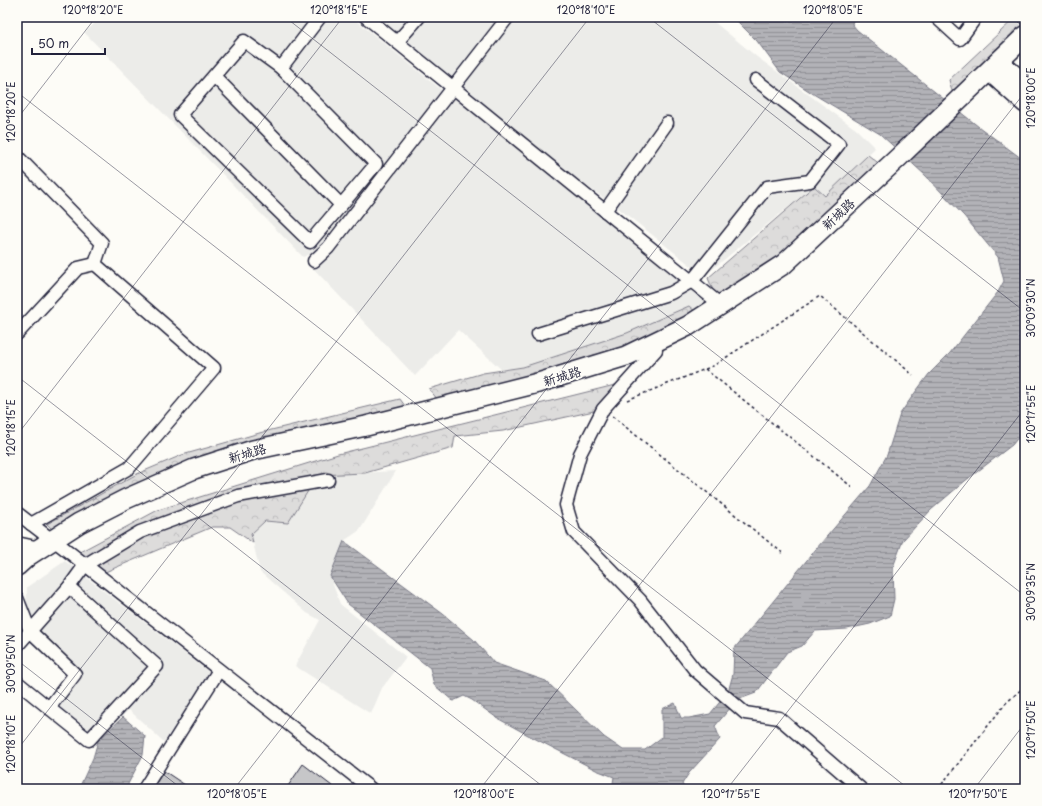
<svg xmlns="http://www.w3.org/2000/svg" width="1042" height="806" viewBox="0 0 1042 806" font-family="'Playpen Sans','LXGW WenKai TC',sans-serif">
	<style>
		.built { fill: #ecece9 }
		.forest { fill: url(#forest-crowns); stroke: #807f8b }
		.water { fill: url(#water-rules); stroke: #787885 }
		.building { fill: #c6c6c8; stroke: #22223b }
		.lines { fill: none; stroke-linecap: round; stroke-linejoin: round }
		.minor-casing { stroke: #22223b; stroke-width: 15 }
		.secondary-casing { stroke: #22223b; stroke-width: 20 }
		.primary-casing { stroke: #22223b; stroke-width: 22 }
		.path { stroke: #22223b; stroke-width: 1.5; stroke-dasharray: 3 3; stroke-linecap: butt }
		.minor { stroke: #fdfcf7; stroke-width: 12 }
		.secondary { stroke: #fdfcf7; stroke-width: 17 }
		.primary { stroke: #fdfcf7; stroke-width: 19 }
		.ticks { fill: none; stroke: #22223b; stroke-width: 1; stroke-opacity: 0.45 }
		.labels { text-anchor: middle; stroke-width: 4; stroke-linejoin: round; paint-order: stroke }
		.street-label { font-size: 13px; fill: #22223b; stroke: #fdfcf7 }
		.neatline { fill: none; stroke: #22223b; stroke-width: 1.5 }
		.ticks-label { font-size: 10px; text-anchor: middle; fill: #22223b }
	</style>
	<defs>
		<pattern id="forest-crowns" width="20" height="18" patternUnits="userSpaceOnUse"><rect width="20" height="18" fill="#dddcdb"/><path d="M2 6a3 3 0 1 1 6 0M12 15a3 3 0 1 1 6 0" fill="none" stroke="#bdbcbd"/></pattern>
		<pattern id="water-rules" width="6" height="5" patternUnits="userSpaceOnUse"><rect width="6" height="5" fill="#b2b2b7"/><path d="M0 2.5h6" fill="none" stroke="#909096"/></pattern>
	</defs>
	<rect width="100%" height="100%" fill="#fdfcf7"/>
	<filter id="ink" filterUnits="userSpaceOnUse"><feTurbulence type="fractalNoise" baseFrequency=".025" numOctaves="2"/><feDisplacementMap in="SourceGraphic" scale="8" xChannelSelector="R" yChannelSelector="G"/><feConvolveMatrix kernelMatrix="1 2 1 2 8 2 1 2 1" color-interpolation-filters="sRGB"/></filter>
	<g filter="url(#ink)">
		<g class="built">
			<polygon points="100,17 352,17 443,91 316,251 303,257 84,32 91,27"/>
			<polygon points="377,17 499,17 451,78"/>
			<polygon points="516,17 708,17 757,57 857,130 875,148 825,197 814,186 704,276 631,218 517,135 460,87"/>
			<polygon points="453,95 568,187 709,304 697,313 689,306 627,333 523,367 501,369 458,330 415,376 313,268 356,221"/>
			<polygon points="396,471 360,530 344,541 330,576 340,604 406,657 382,688 371,714 295,666 320,620 307,613 260,572 251,534 265,521 288,523 318,475"/>
			<polygon points="65,561 210,673 164,742 129,710 87,746 49,708 80,676 26,620 27,587"/>
		</g>
		<g class="forest">
			<polygon points="1016,17 1025,17 1025,23 953,94 949,80"/>
			<polygon points="868,155 881,165 784,256 723,297 714,293 708,278 814,186 825,196"/>
			<polygon points="689,306 697,313 616,354 438,400 429,389 483,373 523,367 627,333"/>
			<polygon points="627,382 603,409 503,431 455,436 453,448 365,473 318,475 288,523 265,521 251,534 253,543 230,527 212,527 98,575 74,555 158,510 338,454"/>
			<polygon points="400,399 408,410 291,437 54,531 47,524 137,474 182,455 263,432"/>
		</g>
		<g class="water">
			<polygon points="732,17 854,17 852,24 857,30 979,127 1025,161 1025,429 1012,445 965,481 931,510 903,540 893,567 894,599 890,616 870,624 847,629 815,631 802,646 787,652 756,693 737,700 715,726 720,739 689,773 682,784 685,789 612,789 614,777 596,770 528,735 497,718 472,700 464,696 453,701 434,685 430,668 348,604 330,576 344,541 443,614 474,640 494,663 546,681 604,737 623,750 645,750 662,737 662,709 675,703 681,718 689,718 710,714 728,692 733,674 734,649 816,549 870,486 887,455 900,414 914,394 929,374 950,353 998,292 1004,281 998,257 964,216 925,175 880,134 815,95 780,72 757,41 737,21"/>
			<polygon points="123,717 145,736 143,755 128,784 128,789 80,789 80,786 93,758 98,741"/>
		</g>
		<g class="building">
			<polygon points="303,764 336,789 286,789"/>
			<polygon points="164,771 191,789 152,789"/>
		</g>
		<g class="lines">
			<g class="minor-casing">
				<g id="minor">
					<polyline points="366,17 721,305"/>
					<polyline points="936,17 960,39 976,17"/>
					<polygon points="244,41 281,68 376,164 310,242 180,115"/>
					<polyline points="397,42 419,17"/>
					<polyline points="281,68 320,17"/>
					<polyline points="214,76 341,205"/>
					<polyline points="17,156 102,243 95,264 214,368 129,468 31,524"/>
					<polyline points="605,211 667,123"/>
					<polyline points="314,261 328,248 508,17"/>
					<polyline points="17,334 78,268 95,264"/>
					<polyline points="538,334 671,293 692,281 767,187 810,181 839,144 756,80"/>
					<polyline points="656,350 603,409 580,454 566,505 574,532 640,600 695,670 745,713 779,718 861,789"/>
					<polyline points="17,513 52,540 60,545 371,789"/>
					<polyline points="17,543 40,548"/>
					<polyline points="17,598 30,631 75,674 49,708 17,682"/>
					<polyline points="17,646 69,587 85,565 140,532 238,496 328,480"/>
					<polyline points="49,708 89,740 157,666 69,587"/>
					<polyline points="144,789 219,670"/>
				</g>
			</g>
			<g class="secondary-casing">
				<g id="secondary">
					<polyline points="1000,62 1025,83"/>
					<polyline points="989,72 1025,104"/>
				</g>
			</g>
			<g class="primary-casing">
				<polyline id="primary" points="17,566 28,556 79,523 126,499 194,469 253,450 366,426 538,383 626,356 688,326 784,264 899,157 1025,36"/>
			</g>
			<g class="path">
				<polyline points="705,369 852,487"/>
				<polyline points="627,400 713,366 820,296 913,375"/>
				<polyline points="612,416 785,555"/>
				<polyline points="938,789 1006,703 1025,686"/>
			</g>
			<use href="#minor" class="minor"/>
			<use href="#secondary" class="secondary"/>
			<use href="#primary" class="primary"/>
		</g>
	</g>
	<path class="ticks" d="M285,17l740,579M648,17l377,295M1011,17l14,11M17,92l892,697M17,119l79,-102M17,376l529,413M17,435l326,-418M17,660l165,129M17,750l573,-733M234,789l603,-772M480,789l545,-697M727,789l298,-381M974,789l51,-66"/>
	<g class="labels">
		<g class="street-label">
			<text transform="translate(838 214) rotate(-43)" y="5">新城路</text>
			<text transform="translate(562 376) rotate(-17)" y="5">新城路</text>
			<text transform="translate(247 453) rotate(-16)" y="5">新城路</text>
		</g>
	</g>
	<rect width="1042" height="806" fill="none" stroke="#fdfcf7" stroke-width="44"/>
	<path d="M32 48v6h73v-6" fill="none" stroke="#22223b" stroke-width="2"/>
	<text x="38" y="48" font-size="12" fill="#22223b" stroke="#fdfcf7" stroke-width="3" paint-order="stroke">50 m</text>
	<rect x="22" y="22" width="998" height="762" class="neatline"/>
	<g class="ticks-label">
		<text x="93" y="14">120°18'20"E</text>
		<text x="339" y="14">120°18'15"E</text>
		<text x="586" y="14">120°18'10"E</text>
		<text x="833" y="14">120°18'05"E</text>
		<text transform="translate(1031 98) rotate(-90)" y="4">120°18'00"E</text>
		<text transform="translate(11 112) rotate(-90)" y="4">120°18'20"E</text>
		<text transform="translate(1031 308) rotate(-90)" y="4">30°09'30"N</text>
		<text transform="translate(1031 414) rotate(-90)" y="4">120°17'55"E</text>
		<text transform="translate(11 428) rotate(-90)" y="4">120°18'15"E</text>
		<text transform="translate(1031 592) rotate(-90)" y="4">30°09'35"N</text>
		<text transform="translate(11 664) rotate(-90)" y="4">30°09'50"N</text>
		<text transform="translate(1031 730) rotate(-90)" y="4">120°17'50"E</text>
		<text transform="translate(11 744) rotate(-90)" y="4">120°18'10"E</text>
		<text x="237" y="798">120°18'05"E</text>
		<text x="484" y="798">120°18'00"E</text>
		<text x="731" y="798">120°17'55"E</text>
		<text x="978" y="798">120°17'50"E</text>
	</g>
</svg>
